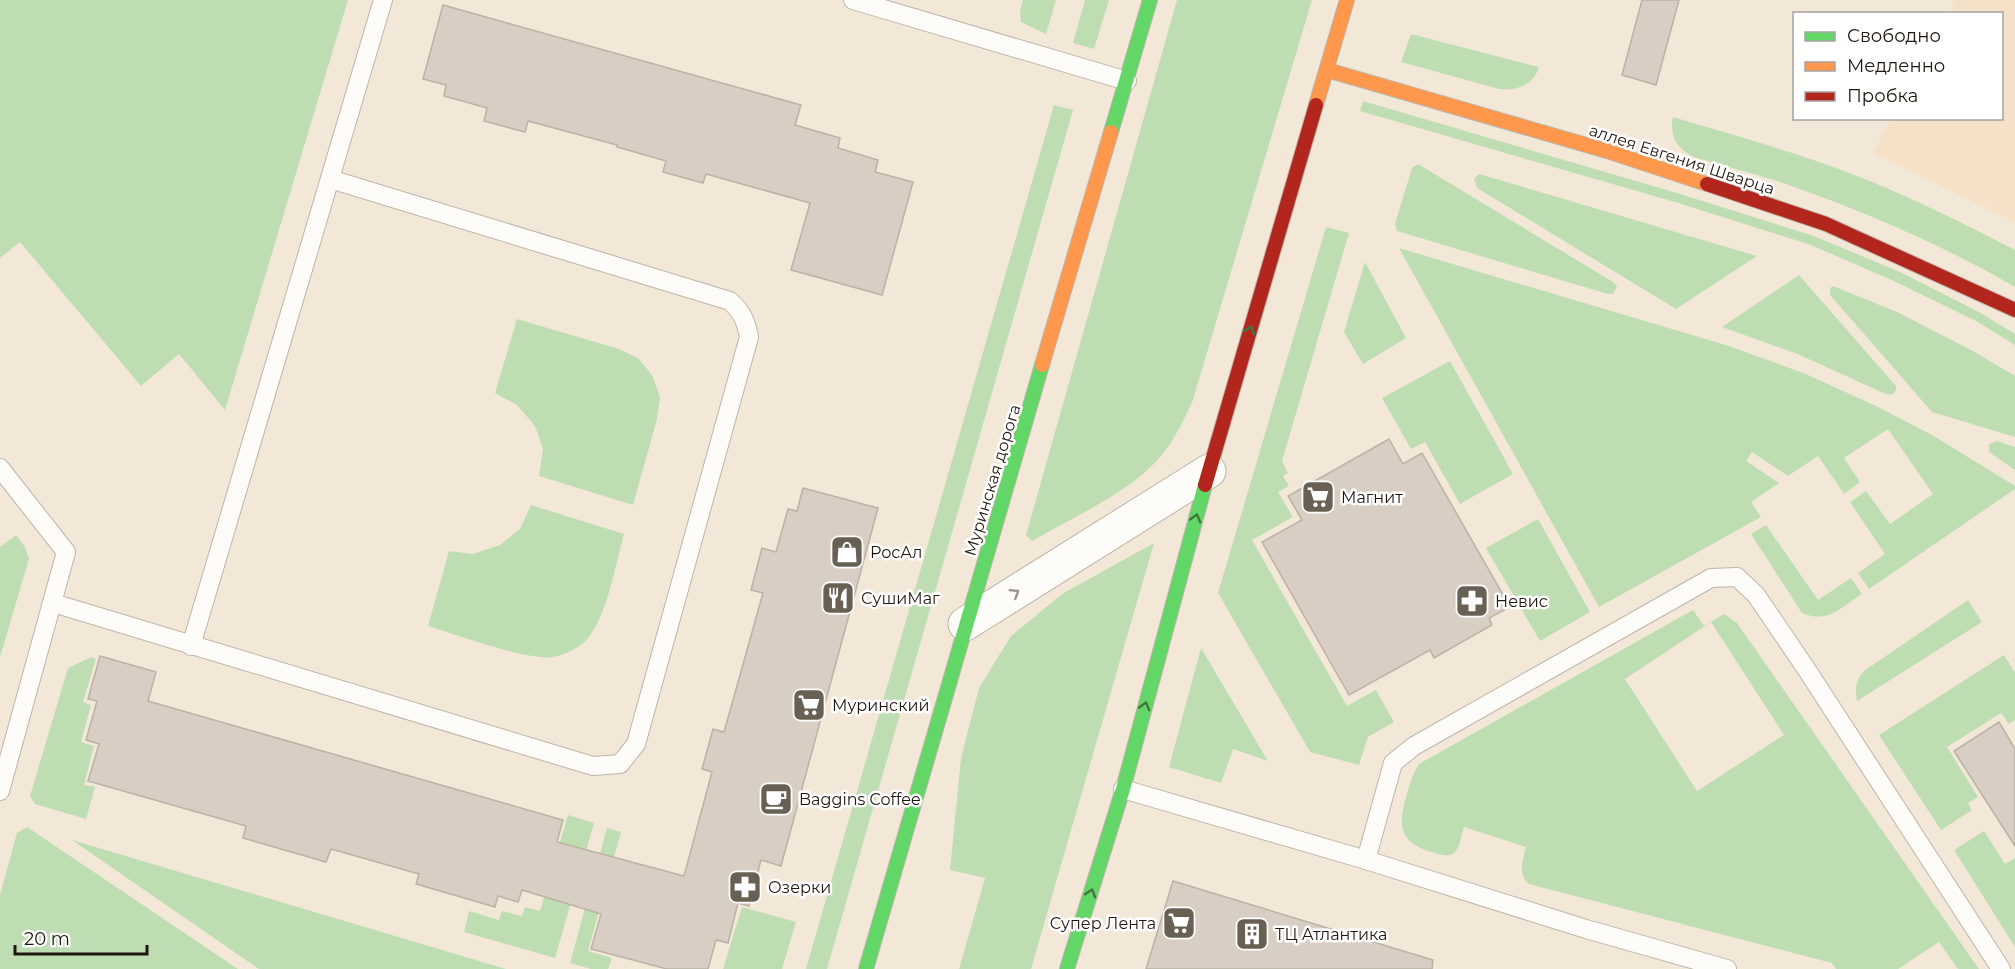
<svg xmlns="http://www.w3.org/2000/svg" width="2015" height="969" viewBox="0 0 2015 969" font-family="Montserrat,sans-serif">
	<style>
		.built { fill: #f4e1c8 }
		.green { fill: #bfddb2; fill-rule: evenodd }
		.building { fill: #d8cec3; stroke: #bbb2a6; stroke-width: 1.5 }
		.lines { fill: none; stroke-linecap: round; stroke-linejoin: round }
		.lane-casing { stroke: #bdb5a9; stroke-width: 20 }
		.street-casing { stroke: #bdb5a9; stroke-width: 35 }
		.fast-casing { stroke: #bdb5a9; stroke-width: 16 }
		.slow-casing { stroke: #bdb5a9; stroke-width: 16 }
		.jam-casing { stroke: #bdb5a9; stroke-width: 16 }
		.lane { stroke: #fdfcf9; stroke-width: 18 }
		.street { stroke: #fdfcf9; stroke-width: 33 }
		.fast { stroke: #63d668; stroke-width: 14 }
		.slow { stroke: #ff974d; stroke-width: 14 }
		.jam { stroke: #b3261e; stroke-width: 14 }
		.oneway { stroke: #40763a }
		.oneway2 { stroke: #99958f }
		.labels { text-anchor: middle; stroke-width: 5; stroke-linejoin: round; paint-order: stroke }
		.street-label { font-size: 16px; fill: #1e170d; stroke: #fff }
		.poi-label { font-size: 16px; fill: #1e170d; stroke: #fff; text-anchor: start }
	</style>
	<rect width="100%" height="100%" fill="#f3e8d8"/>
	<polygon class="built" points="1955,0 2015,0 2015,222 1873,153 1891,119 2002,118 2002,14 1948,13"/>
	<g class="green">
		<polygon points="0,0 348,0 225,410 179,354 141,386 20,242 0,258"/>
		<polygon points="1023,0 1056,0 1046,34 1021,22 1020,11"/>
		<polygon points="1085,0 1109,0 1094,49 1073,43"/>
		<path d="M1177,0h135l-120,403c-9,18 -17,36 -30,52 -28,35 -90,63 -130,86l-6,-6z"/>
		<path d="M1411,34l128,33c-5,18 -23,24 -40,22l-98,-27z"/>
		<polygon points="1363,101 1677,193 1814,236 1900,272 1979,312 2015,334 2015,345 1976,321 1896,282 1811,245 1675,202 1360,111"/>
		<polygon points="1054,105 1073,110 827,969 806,969"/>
		<path d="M1673,117c57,17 115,33 171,54 59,22 115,50 171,79v37c-72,-42 -150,-75 -229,-103 -30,-10 -62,-18 -92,-27 -17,-8 -25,-21 -21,-40z"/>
		<polygon points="1418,164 1613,282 1617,286 1613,294 1608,294 1397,231 1395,224 1412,168"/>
		<polygon points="1479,174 1757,256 1676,309 1477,188 1474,179"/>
		<polygon points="1326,227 1349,233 1282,461 1288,473 1283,476 1289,486 1278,492 1293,517 1252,540 1347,706 1376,690 1394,722 1368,737 1359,765 1310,752 1218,593"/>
		<polygon points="1399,248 1729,346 1806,374 1876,406 1932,435 2015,486 2015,489 1869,589 1858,573 1885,554 1850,502 1866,491 1890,524 1933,494 1888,429 1844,458 1860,482 1844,494 1818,456 1788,476 1752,452 1746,461 1779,483 1751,502 1761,517 1599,607"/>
		<polygon points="1365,262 1406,338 1363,364 1344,332"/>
		<polygon points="1799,275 1896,386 1896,390 1893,394 1888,395 1795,353 1722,327"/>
		<polygon points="1833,286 1897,312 1973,351 2015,376 2015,437 1932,412 1830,295 1830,288"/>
		<polygon points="517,319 619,349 638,358 652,375 660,397 657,419 633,505 539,476 543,449 535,426 517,405 495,393"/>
		<polygon points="1450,361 1513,474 1460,504 1425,442 1411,449 1382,398"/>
		<polygon points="1997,441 2015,447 2015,470 1989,452 1989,444"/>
		<path d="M531,505l93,29c-8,29 -16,76 -33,100 -7,12 -25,21 -39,23 -25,4 -97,-23 -124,-31l21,-75 24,3 27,-9 20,-16z"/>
		<polygon points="1538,519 1590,612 1540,641 1486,548"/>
		<path d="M1766,525l52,75 33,-22 11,16c-22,14 -34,30 -60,19l-51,-79z"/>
		<polygon points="16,535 25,547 29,559 0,657 0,547"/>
		<polygon points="1154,543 1031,969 959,969 985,878 950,870 961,758 979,688 1011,636 1062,594"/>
		<path d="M1968,600l14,22 -125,79c-2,-13 -2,-20 7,-30z"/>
		<path d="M1693,610l11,16 20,-12 13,9 242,346h-21l-19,-27 -41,27h-62l-4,-6 -303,-79c-12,-11 -6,-23 -3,-37l-62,-20c-3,8 -3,20 -10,26 -7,5 -16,1 -23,-1 -33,-10 -33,-28 -24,-58 3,-11 6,-21 12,-30zM1711,622l73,113 -87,56 -72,-112z"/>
		<polygon points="1201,648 1268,761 1233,749 1221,783 1169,767"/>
		<polygon points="2004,655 2015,673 2015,720 2009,724 2001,713 1947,747 1978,797 1968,803 1972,810 1941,830 1879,735"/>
		<polygon points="91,657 96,659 83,702 91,705 81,742 94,746 84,785 95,787 86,819 35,804 30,796 68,668"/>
		<polygon points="568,815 594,823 555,958 464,932 469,911 499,920 502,911 522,916 525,907 540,911"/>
		<polygon points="27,827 238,969 0,969 0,895 17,833"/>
		<polygon points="607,828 621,832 588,951 612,958 608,969 591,969 570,963"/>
		<polygon points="1984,831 2005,864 2015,858 2015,947 1954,850"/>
		<polygon points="72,840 506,969 259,969"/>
		<polygon points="742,907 796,922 782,969 723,969"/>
	</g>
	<g class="building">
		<polygon points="1642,0 1679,0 1656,85 1622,75"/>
		<polygon points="443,5 801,105 795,125 840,138 838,148 878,160 875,172 913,182 882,295 791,270 810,203 706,174 703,183 663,172 666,161 617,147 617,145 528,121 525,132 484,121 487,108 444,96 446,85 423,79"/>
		<polygon points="1389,439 1403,464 1422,453 1510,607 1489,618 1492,625 1434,658 1430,650 1349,695 1262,542 1302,520 1288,496"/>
		<polygon points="803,488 878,508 781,866 761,860 749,906 738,903 728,943 716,940 708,969 667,969 591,949 601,914 522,890 518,902 498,896 495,907 416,884 419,874 331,849 326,862 243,838 246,826 88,781 99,744 86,740 97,701 88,699 100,656 156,672 148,701 563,820 557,842 684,876 712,772 702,769 713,729 724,732 763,593 751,590 762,548 776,552 788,509 797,511"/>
		<polygon points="1999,722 2015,749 2015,846 1954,751"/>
		<polygon points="1173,881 1433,960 1432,969 1146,969"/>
	</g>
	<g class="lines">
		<g class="lane-casing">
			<g id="lane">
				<polyline points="853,0 1127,81"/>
				<polyline points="0,468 66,552 0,791"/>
				<path d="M53,603l540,163 27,-2 16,-20 113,-407c-3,-16 -7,-25 -19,-36l-400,-122"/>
				<polyline points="191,646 383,0"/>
				<polyline points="1123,789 1366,860 1586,929 1727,969"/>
				<polyline points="1366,860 1393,763 1414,746 1711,578 1737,577 1756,595 1807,670 2001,969"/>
			</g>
		</g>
		<g class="street-casing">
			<polyline id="street" points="965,624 1209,471"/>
		</g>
		<g class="fast-casing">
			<g id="fast">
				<polyline points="1111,132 1150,0"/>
				<polyline points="866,969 1042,365"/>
				<polyline points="1067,969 1123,789 1205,485"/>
			</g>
		</g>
		<g class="slow-casing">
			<g id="slow">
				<polyline points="1327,70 1607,151 1707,184"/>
				<polyline points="1316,105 1347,0"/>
				<polyline points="1042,365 1111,132"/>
			</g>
		</g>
		<g class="jam-casing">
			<g id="jam">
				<polyline points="1707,184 1826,224 2015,310"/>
				<polyline points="1205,485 1316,105"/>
			</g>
		</g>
		<use href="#lane" class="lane"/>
		<use href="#street" class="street"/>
		<use href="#fast" class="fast"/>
		<use href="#slow" class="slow"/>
		<use href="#jam" class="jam"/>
	</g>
	<defs><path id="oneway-chevron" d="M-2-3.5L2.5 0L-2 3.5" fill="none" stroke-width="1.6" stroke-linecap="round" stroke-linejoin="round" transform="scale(1.5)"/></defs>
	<g class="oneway">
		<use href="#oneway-chevron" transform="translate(1250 330) rotate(-73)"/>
		<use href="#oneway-chevron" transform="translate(1196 518) rotate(-75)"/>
		<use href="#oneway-chevron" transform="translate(1145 706) rotate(-75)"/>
		<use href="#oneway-chevron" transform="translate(1091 893) rotate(-73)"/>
	</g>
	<use class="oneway2" href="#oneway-chevron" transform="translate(1015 593) rotate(-32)"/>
	<defs>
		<g id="supermarket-square" transform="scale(1.725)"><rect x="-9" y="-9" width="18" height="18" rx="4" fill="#696054" stroke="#fff"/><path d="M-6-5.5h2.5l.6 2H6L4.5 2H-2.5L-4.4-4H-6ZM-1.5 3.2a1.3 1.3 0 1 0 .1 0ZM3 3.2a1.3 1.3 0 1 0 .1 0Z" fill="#fff"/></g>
		<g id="shop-square" transform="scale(1.725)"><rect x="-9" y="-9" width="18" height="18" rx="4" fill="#696054" stroke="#fff"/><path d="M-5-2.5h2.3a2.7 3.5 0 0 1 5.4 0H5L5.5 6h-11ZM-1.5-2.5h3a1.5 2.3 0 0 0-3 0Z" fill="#fff"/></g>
		<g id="restaurant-square" transform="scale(1.725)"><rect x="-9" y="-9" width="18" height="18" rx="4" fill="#696054" stroke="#fff"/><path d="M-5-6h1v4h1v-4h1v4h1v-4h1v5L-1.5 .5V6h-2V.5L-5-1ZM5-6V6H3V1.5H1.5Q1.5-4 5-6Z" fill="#fff"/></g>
		<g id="pharmacy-square" transform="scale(1.725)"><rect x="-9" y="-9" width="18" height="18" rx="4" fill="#696054" stroke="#fff"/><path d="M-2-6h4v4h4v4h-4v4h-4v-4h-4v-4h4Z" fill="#fff"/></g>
		<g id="cafe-square" transform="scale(1.725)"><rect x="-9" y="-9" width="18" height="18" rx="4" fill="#696054" stroke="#fff"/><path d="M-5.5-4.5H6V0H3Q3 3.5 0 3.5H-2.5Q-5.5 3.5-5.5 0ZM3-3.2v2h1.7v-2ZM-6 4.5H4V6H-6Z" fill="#fff"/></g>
		<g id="building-square" transform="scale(1.725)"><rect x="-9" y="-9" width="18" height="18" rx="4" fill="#696054" stroke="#fff"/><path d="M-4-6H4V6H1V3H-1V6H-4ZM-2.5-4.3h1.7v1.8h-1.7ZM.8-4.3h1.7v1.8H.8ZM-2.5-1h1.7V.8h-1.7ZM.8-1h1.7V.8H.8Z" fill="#fff"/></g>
	</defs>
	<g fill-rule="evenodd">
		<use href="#supermarket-square" x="1318" y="497"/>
		<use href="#shop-square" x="847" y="552"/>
		<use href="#restaurant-square" x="838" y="598"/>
		<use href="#pharmacy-square" x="1472" y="601"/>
		<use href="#supermarket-square" x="809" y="705"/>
		<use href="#cafe-square" x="776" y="799"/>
		<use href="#pharmacy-square" x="745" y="887"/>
		<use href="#supermarket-square" x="1179" y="923"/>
		<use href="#building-square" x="1252" y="934"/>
	</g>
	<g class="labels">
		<g class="street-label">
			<text transform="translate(1682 159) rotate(18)" y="6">аллея Евгения Шварца</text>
			<text transform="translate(992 480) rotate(-73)" y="6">Муринская дорога</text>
		</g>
		<g class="poi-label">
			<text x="1341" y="503">Магнит</text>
			<text x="870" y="558">РосАл</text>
			<text x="861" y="604">СушиМаг</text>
			<text x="1495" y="607">Невис</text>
			<text x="832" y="711">Муринский</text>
			<text x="799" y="805">Baggins Coffee</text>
			<text x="768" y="893">Озерки</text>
			<text x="1156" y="929" text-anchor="end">Супер Лента</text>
			<text x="1275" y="940">ТЦ Атлантика</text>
		</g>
	</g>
	<rect x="1793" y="12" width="210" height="108" fill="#ffffff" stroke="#a5a29e" stroke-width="1.5"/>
	<rect x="1805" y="32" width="30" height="9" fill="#63d668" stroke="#a5a29e" stroke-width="1.5"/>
	<text x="1847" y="42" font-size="18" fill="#1e170d">Свободно</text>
	<rect x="1805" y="62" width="30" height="9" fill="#ff974d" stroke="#a5a29e" stroke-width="1.5"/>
	<text x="1847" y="72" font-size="18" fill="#1e170d">Медленно</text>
	<rect x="1805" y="92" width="30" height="9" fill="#b3261e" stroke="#a5a29e" stroke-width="1.5"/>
	<text x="1847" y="102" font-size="18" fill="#1e170d">Пробка</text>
	<path d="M15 945v9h132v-9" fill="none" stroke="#1e170d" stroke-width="3"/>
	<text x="24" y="945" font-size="18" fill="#1e170d" stroke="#ffffff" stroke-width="4.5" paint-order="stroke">20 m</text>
</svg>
